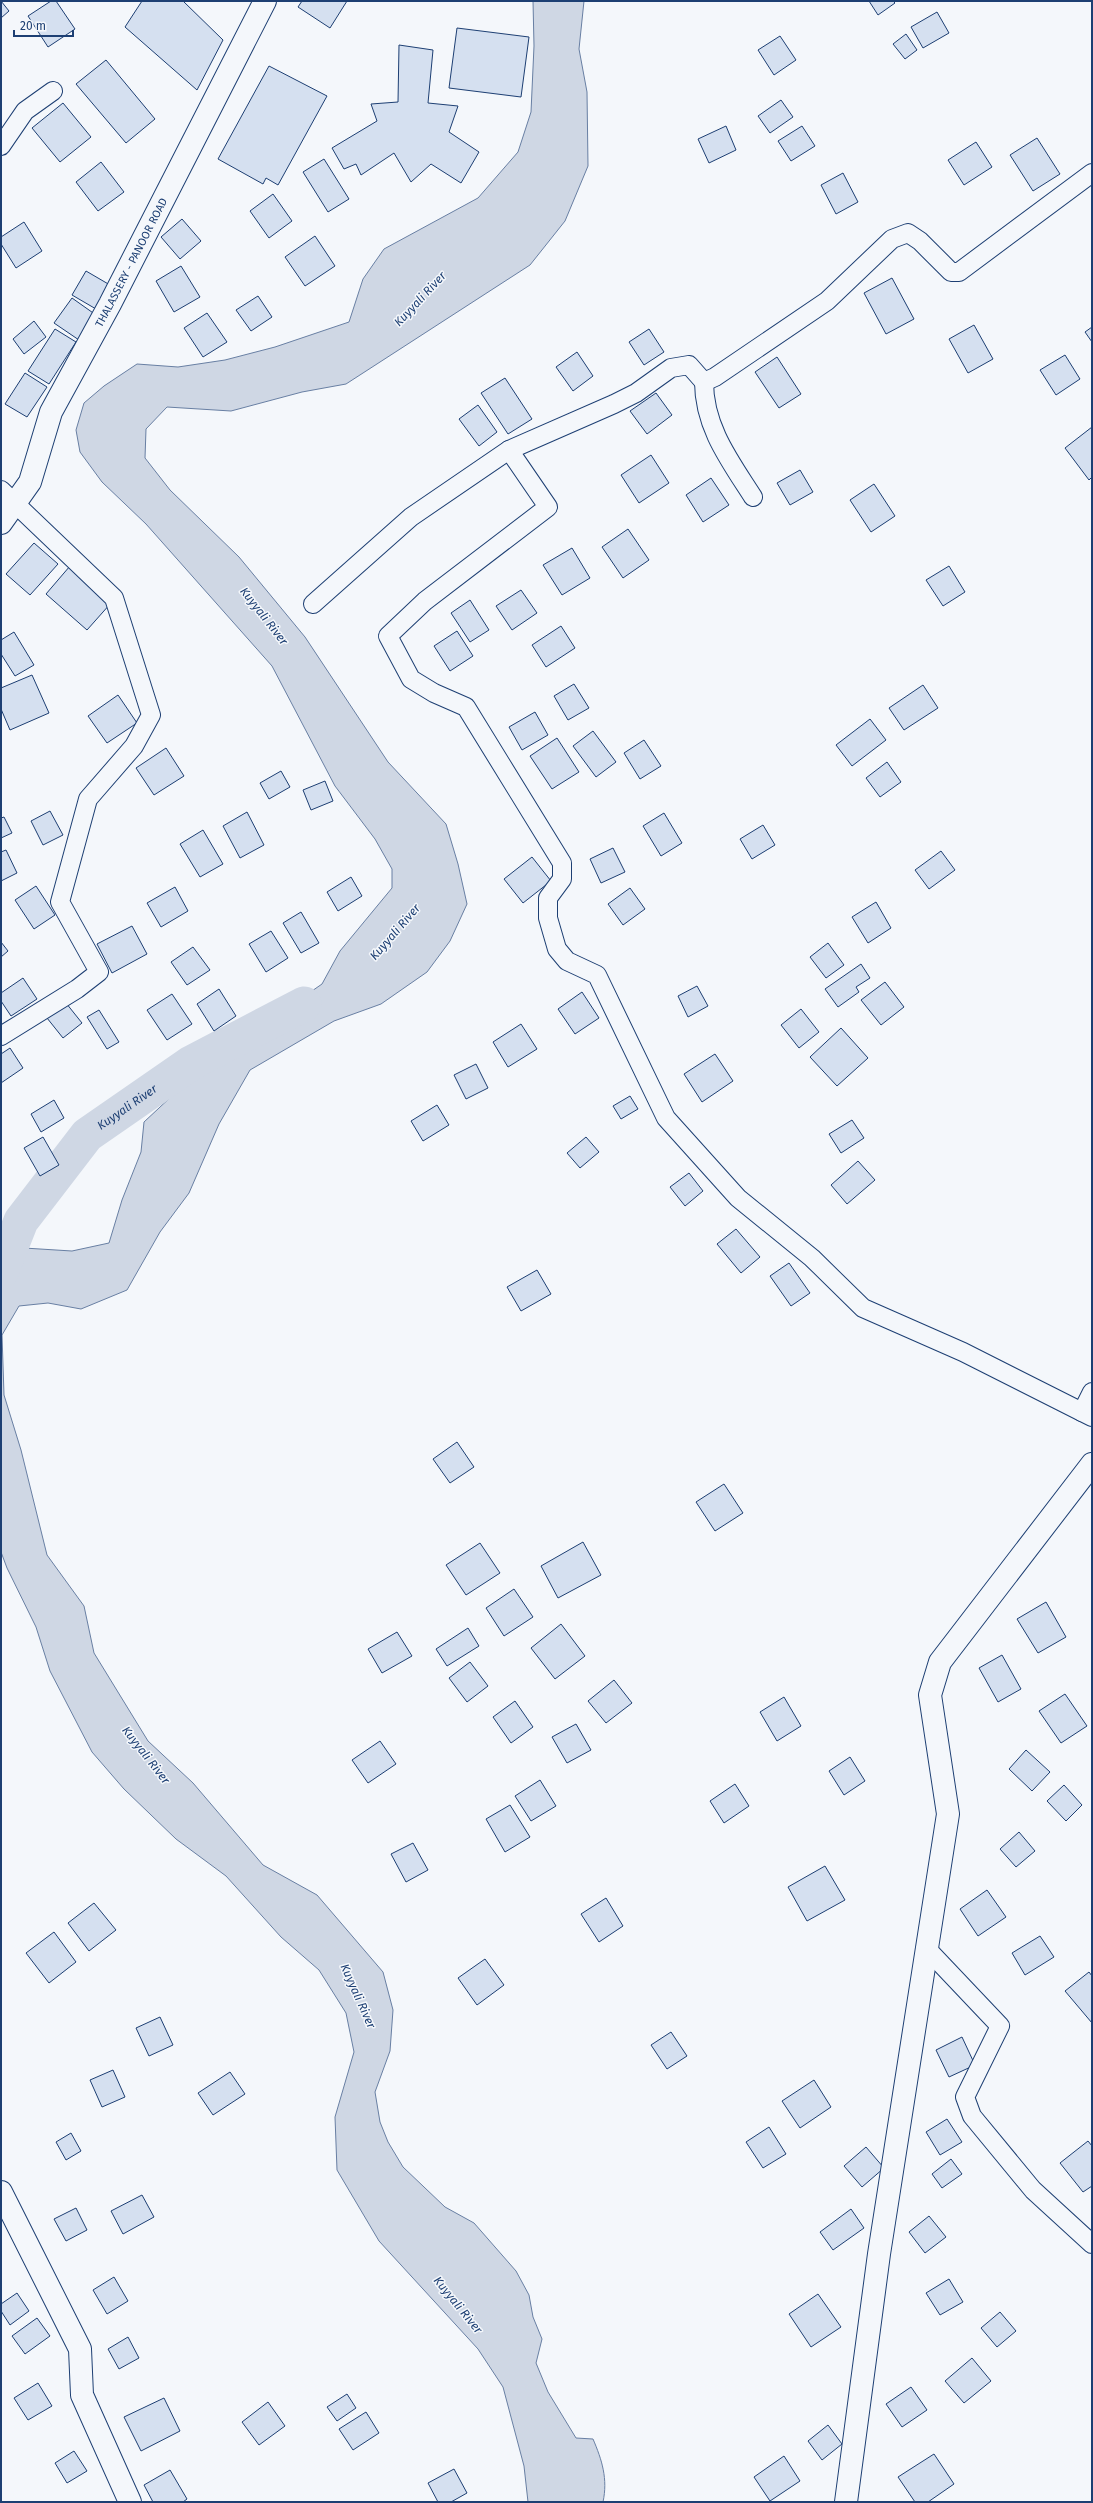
<svg xmlns="http://www.w3.org/2000/svg" width="1093" height="2503" viewBox="0 0 1093 2503" font-family="'Fira Sans',sans-serif">
	<style>
		.water { fill: #cfd7e4; stroke: #687fa3 }
		.lines { fill: none; stroke-linecap: round; stroke-linejoin: round }
		.river { stroke: #cfd7e4; stroke-width: 35 }
		.building { fill: #d5e0f0; stroke: #1d3f73 }
		.street-casing { stroke: #1d3f73; stroke-width: 20 }
		.secondary-casing { stroke: #1d3f73; stroke-width: 24 }
		.street { stroke: #f4f7fb; stroke-width: 18 }
		.secondary { stroke: #f4f7fb; stroke-width: 22 }
		.labels { text-anchor: middle; stroke-width: 3; stroke-linejoin: round; paint-order: stroke }
		.street-label { font-size: 11px; fill: #1d3f73; stroke: #f4f7fb }
		.water-label { font-size: 12px; font-style: italic; fill: #1d3f73; stroke: #f4f7fb }
	</style>
	<rect width="100%" height="100%" fill="#f4f7fb"/>
	<path class="water" d="M533,1h51l-5,48 8,43 1,74 -23,55 -35,44 -184,119 -44,8 -71,19 -64,-4 -21,22 -1,29 25,32 69,67 66,80 83,125 58,62 12,40 9,40 -17,37 -23,31 -46,32 -47,17 -84,49 -31,54 -30,69 -29,39 -33,58 -46,19 -33,-6 -29,3 -17,29 2,60 17,55 26,105 37,51 10,47 54,88 45,42 70,82 54,30 66,77 10,38 -3,41 -15,41 5,30 8,20 15,25 42,40 29,16 42,48 13,24 4,22 9,22 -6,24 12,29 28,46 17,1c9,21 15,40 10,63h-75l-4,-36 -21,-79 -25,-38 -99,-108 -42,-71 -2,-53 19,-65 -8,-39 -27,-43 -38,-33 -55,-61 -50,-37 -52,-50 -32,-37 -42,-81 -14,-44 -29,-59 -6,-16v-294l23,-10 48,3 37,-8 13,-43 19,-48 3,-30 60,-56 118,-82 18,-33 52,-63v-19l-17,-30 -40,-53 -63,-120 -126,-142 -44,-42 -22,-30 -4,-22 8,-27 20,-17 33,-22 41,3 47,-7 50,-13 74,-25 14,-43 21,-30 94,-51 40,-46 13,-40 3,-66z"/>
	<g class="lines">
		<path class="river" id="s1" d="M1,1272l20,-51 66,-86 104,-72 113,-59"/>
	</g>
	<g class="building">
		<polygon points="1,1 9,11 1,18"/>
		<polygon points="51,1 56,1 75,29 48,47 28,16"/>
		<polygon points="142,1 183,1 223,40 197,90 125,27"/>
		<polygon points="302,1 347,1 330,28 298,7"/>
		<polygon points="869,1 893,1 895,3 878,15"/>
		<polygon points="937,12 949,33 923,48 911,27"/>
		<polygon points="457,28 529,37 521,97 449,88"/>
		<polygon points="906,34 917,50 905,59 893,44"/>
		<polygon points="780,36 796,60 774,75 758,50"/>
		<polygon points="399,45 433,50 428,103 458,106 449,132 479,152 461,183 431,164 411,182 394,153 361,175 356,164 344,169 332,148 377,121 371,104 398,102"/>
		<polygon points="106,60 155,119 126,143 76,84"/>
		<polygon points="269,66 327,96 278,185 266,178 263,184 218,159"/>
		<polygon points="781,100 793,117 770,133 758,116"/>
		<polygon points="63,103 91,137 60,162 32,128"/>
		<polygon points="726,126 736,150 709,163 698,139"/>
		<polygon points="802,126 815,146 791,161 778,141"/>
		<polygon points="1037,138 1060,174 1033,191 1010,155"/>
		<polygon points="976,142 992,167 964,185 948,160"/>
		<polygon points="324,159 349,199 328,212 303,172"/>
		<polygon points="101,162 124,192 98,211 76,182"/>
		<polygon points="843,173 858,202 836,214 821,185"/>
		<polygon points="273,194 292,221 269,238 250,211"/>
		<polygon points="182,219 201,241 180,259 161,237"/>
		<polygon points="24,222 42,251 16,268 1,244 1,237"/>
		<polygon points="315,236 335,266 305,286 285,257"/>
		<polygon points="181,266 200,297 174,312 156,281"/>
		<polygon points="86,271 110,285 96,309 72,295"/>
		<polygon points="892,278 914,319 886,334 864,293"/>
		<polygon points="258,296 272,317 251,331 236,310"/>
		<polygon points="72,298 96,315 79,340 54,323"/>
		<polygon points="207,313 227,342 203,357 184,328"/>
		<polygon points="34,321 46,337 24,354 13,339"/>
		<polygon points="974,325 993,359 968,373 949,339"/>
		<polygon points="1092,327 1092,342 1085,332"/>
		<polygon points="55,329 76,342 49,384 28,371"/>
		<polygon points="649,329 664,352 644,365 629,342"/>
		<polygon points="577,352 593,376 573,391 556,367"/>
		<polygon points="1065,355 1080,379 1056,395 1040,370"/>
		<polygon points="777,357 801,394 779,408 755,372"/>
		<polygon points="25,373 47,387 27,417 5,404"/>
		<polygon points="505,378 532,419 508,434 481,393"/>
		<polygon points="656,393 672,415 647,434 630,411"/>
		<polygon points="478,405 497,432 479,446 459,419"/>
		<polygon points="1092,427 1092,477 1089,480 1065,448"/>
		<polygon points="651,455 669,483 639,503 621,475"/>
		<polygon points="800,470 813,492 790,505 777,483"/>
		<polygon points="711,478 729,505 703,522 686,495"/>
		<polygon points="874,484 895,516 871,532 850,500"/>
		<polygon points="628,529 649,560 623,578 602,547"/>
		<polygon points="34,543 58,564 30,595 6,574"/>
		<polygon points="572,548 590,578 562,595 543,565"/>
		<polygon points="70,566 111,603 87,630 46,594"/>
		<polygon points="949,566 965,592 943,606 926,580"/>
		<polygon points="521,590 537,613 512,630 496,606"/>
		<polygon points="470,600 489,630 470,642 451,613"/>
		<polygon points="561,626 575,648 546,667 532,645"/>
		<polygon points="457,631 473,656 450,671 434,646"/>
		<polygon points="14,632 34,665 15,676 1,654 1,640"/>
		<polygon points="32,675 49,713 10,730 1,709 1,688"/>
		<polygon points="574,684 589,708 568,720 554,696"/>
		<polygon points="923,685 938,708 904,730 889,708"/>
		<polygon points="118,695 137,723 107,743 88,716"/>
		<polygon points="535,712 548,735 522,750 509,727"/>
		<polygon points="870,719 886,740 852,766 836,745"/>
		<polygon points="593,731 616,762 596,777 573,746"/>
		<polygon points="557,738 579,772 552,789 530,756"/>
		<polygon points="644,740 661,766 640,779 624,753"/>
		<polygon points="166,748 184,776 154,795 136,768"/>
		<polygon points="887,762 901,782 880,797 866,778"/>
		<polygon points="281,771 290,787 269,799 260,783"/>
		<polygon points="325,781 333,801 311,810 303,790"/>
		<polygon points="50,811 63,835 43,845 31,821"/>
		<polygon points="247,812 264,845 240,858 223,826"/>
		<polygon points="664,813 682,843 661,856 643,826"/>
		<polygon points="4,817 12,833 1,838 1,818"/>
		<polygon points="763,825 775,845 752,859 740,839"/>
		<polygon points="203,830 223,864 200,877 180,844"/>
		<polygon points="613,848 625,872 601,883 590,859"/>
		<polygon points="6,850 17,873 1,881 1,852"/>
		<polygon points="941,851 955,870 929,889 915,870"/>
		<polygon points="532,857 551,881 523,903 504,879"/>
		<polygon points="351,877 362,896 338,911 327,892"/>
		<polygon points="36,886 55,915 34,929 15,900"/>
		<polygon points="175,887 188,911 161,927 147,903"/>
		<polygon points="630,888 645,909 623,925 608,904"/>
		<polygon points="876,902 891,928 868,943 852,917"/>
		<polygon points="301,912 319,943 301,953 283,923"/>
		<polygon points="132,926 147,954 112,973 97,944"/>
		<polygon points="271,931 288,958 266,972 249,944"/>
		<polygon points="1,942 8,951 1,957"/>
		<polygon points="828,943 844,965 826,978 810,957"/>
		<polygon points="193,947 210,970 187,985 171,962"/>
		<polygon points="861,964 870,978 856,987 859,992 838,1007 825,989"/>
		<polygon points="23,978 37,999 11,1016 1,1001 1,993"/>
		<polygon points="885,982 904,1007 881,1025 861,1000"/>
		<polygon points="697,986 708,1006 688,1017 678,996"/>
		<polygon points="219,989 236,1016 214,1031 197,1004"/>
		<polygon points="582,992 599,1018 575,1034 558,1009"/>
		<polygon points="172,994 192,1024 167,1040 147,1010"/>
		<polygon points="66,1003 82,1023 63,1038 47,1018"/>
		<polygon points="801,1009 819,1032 799,1048 781,1025"/>
		<polygon points="99,1010 119,1042 107,1049 87,1017"/>
		<polygon points="521,1024 537,1049 508,1067 493,1042"/>
		<polygon points="841,1028 868,1058 837,1086 810,1057"/>
		<polygon points="10,1048 23,1068 1,1083 1,1054"/>
		<polygon points="715,1054 733,1081 702,1102 684,1074"/>
		<polygon points="476,1064 488,1088 466,1099 454,1075"/>
		<polygon points="630,1096 638,1109 621,1119 613,1106"/>
		<polygon points="54,1100 64,1118 41,1132 31,1114"/>
		<polygon points="437,1105 449,1125 423,1141 411,1121"/>
		<polygon points="852,1120 864,1138 841,1153 829,1134"/>
		<polygon points="43,1137 59,1165 40,1176 24,1148"/>
		<polygon points="586,1137 599,1152 580,1168 567,1153"/>
		<polygon points="858,1161 875,1180 847,1204 831,1185"/>
		<polygon points="689,1173 703,1191 685,1206 670,1187"/>
		<polygon points="736,1229 760,1257 741,1273 717,1244"/>
		<polygon points="789,1263 810,1293 791,1306 770,1276"/>
		<polygon points="537,1270 551,1294 521,1311 507,1287"/>
		<polygon points="457,1442 474,1467 450,1483 433,1459"/>
		<polygon points="724,1484 743,1513 715,1531 696,1502"/>
		<polygon points="583,1542 601,1575 558,1598 541,1566"/>
		<polygon points="480,1543 500,1573 466,1595 446,1565"/>
		<polygon points="514,1589 533,1617 504,1636 486,1608"/>
		<polygon points="1046,1602 1066,1637 1038,1653 1017,1619"/>
		<polygon points="561,1624 585,1656 555,1679 531,1648"/>
		<polygon points="468,1628 479,1646 447,1666 436,1649"/>
		<polygon points="397,1632 412,1656 382,1673 368,1649"/>
		<polygon points="1002,1655 1021,1689 998,1702 979,1668"/>
		<polygon points="470,1662 488,1686 467,1702 449,1678"/>
		<polygon points="614,1680 632,1703 606,1723 588,1701"/>
		<polygon points="1065,1694 1087,1726 1061,1743 1039,1711"/>
		<polygon points="784,1697 801,1726 777,1741 760,1712"/>
		<polygon points="515,1701 533,1727 511,1743 493,1717"/>
		<polygon points="576,1724 591,1750 567,1763 552,1737"/>
		<polygon points="380,1741 396,1764 368,1783 352,1760"/>
		<polygon points="1026,1750 1050,1772 1032,1791 1009,1769"/>
		<polygon points="850,1757 865,1781 844,1795 829,1771"/>
		<polygon points="540,1780 556,1806 531,1821 515,1796"/>
		<polygon points="735,1784 749,1806 724,1823 710,1801"/>
		<polygon points="1064,1785 1082,1805 1066,1821 1047,1801"/>
		<polygon points="510,1805 530,1837 505,1852 486,1819"/>
		<polygon points="1019,1832 1035,1851 1016,1867 1000,1849"/>
		<polygon points="413,1843 428,1870 406,1882 391,1854"/>
		<polygon points="825,1866 845,1900 807,1921 788,1887"/>
		<polygon points="987,1890 1006,1917 978,1936 960,1909"/>
		<polygon points="606,1898 623,1926 599,1942 581,1914"/>
		<polygon points="94,1903 116,1930 89,1951 68,1923"/>
		<polygon points="54,1932 76,1962 49,1983 26,1953"/>
		<polygon points="1040,1936 1054,1957 1025,1975 1012,1953"/>
		<polygon points="485,1959 504,1985 477,2005 458,1978"/>
		<polygon points="1089,1972 1092,1976 1092,2023 1065,1991"/>
		<polygon points="160,2017 173,2045 149,2056 136,2028"/>
		<polygon points="671,2032 687,2056 667,2069 651,2045"/>
		<polygon points="962,2037 975,2065 949,2077 936,2050"/>
		<polygon points="113,2070 125,2097 102,2107 90,2080"/>
		<polygon points="230,2072 245,2094 213,2115 198,2093"/>
		<polygon points="814,2080 831,2107 800,2128 782,2101"/>
		<polygon points="947,2119 962,2142 940,2155 926,2132"/>
		<polygon points="769,2127 786,2154 763,2168 746,2142"/>
		<polygon points="71,2133 81,2151 66,2160 56,2142"/>
		<polygon points="1088,2141 1092,2146 1092,2186 1083,2192 1060,2163"/>
		<polygon points="866,2147 884,2168 862,2187 844,2166"/>
		<polygon points="951,2159 962,2174 942,2188 932,2174"/>
		<polygon points="142,2195 154,2217 123,2234 111,2211"/>
		<polygon points="76,2208 87,2230 66,2241 54,2219"/>
		<polygon points="851,2209 864,2228 833,2250 820,2232"/>
		<polygon points="929,2216 946,2237 925,2253 909,2232"/>
		<polygon points="114,2277 128,2301 107,2314 93,2290"/>
		<polygon points="949,2279 963,2302 940,2315 926,2293"/>
		<polygon points="17,2293 29,2311 10,2325 1,2311 1,2304"/>
		<polygon points="818,2294 841,2327 811,2347 789,2314"/>
		<polygon points="1000,2312 1016,2331 997,2347 981,2328"/>
		<polygon points="37,2318 50,2336 25,2354 12,2336"/>
		<polygon points="128,2337 139,2358 119,2369 108,2349"/>
		<polygon points="972,2358 991,2381 964,2403 945,2381"/>
		<polygon points="38,2383 52,2406 28,2420 14,2398"/>
		<polygon points="911,2387 927,2410 902,2427 886,2404"/>
		<polygon points="347,2394 356,2408 337,2421 327,2407"/>
		<polygon points="164,2398 180,2431 141,2451 124,2417"/>
		<polygon points="268,2402 285,2426 259,2445 242,2422"/>
		<polygon points="366,2412 379,2433 353,2450 339,2429"/>
		<polygon points="828,2425 842,2444 822,2460 808,2441"/>
		<polygon points="74,2451 87,2471 67,2483 55,2463"/>
		<polygon points="934,2454 954,2484 928,2502 915,2502 898,2477"/>
		<polygon points="784,2456 800,2481 770,2501 754,2477"/>
		<polygon points="454,2469 467,2493 451,2502 438,2502 428,2483"/>
		<polygon points="170,2470 187,2499 183,2502 153,2502 144,2485"/>
	</g>
	<g class="lines">
		<g class="street-casing">
			<g id="street">
				<polyline points="1,146 25,111 53,91"/>
				<path d="M704,382c0,45 26,79 49,115"/>
				<polyline points="509,450 548,507 425,601 388,636 411,679 434,693 466,707 562,863 562,879 548,898 548,918 557,949 567,961 597,975 666,1118 738,1198 812,1258 863,1308 963,1352 1082,1412"/>
				<polyline points="1,490 114,598 151,715 134,746 88,799 60,902 99,972 77,989 1,1036"/>
				<polyline points="313,604 411,517 509,450 614,404 636,393 671,368 689,365 704,382 715,377 827,301 892,239 908,233 920,241 951,272 959,272 1092,173"/>
				<polyline points="1092,1392 1082,1412 1092,1417"/>
				<polyline points="927,1949 1000,2026 965,2097 972,2116 1033,2190 1092,2244"/>
			</g>
		</g>
		<g class="secondary-casing">
			<g id="secondary">
				<path id="s2" d="M1,523l29,-41 21,-70 59,-108 155,-303"/>
				<polyline points="1,2192 80,2349 82,2395 130,2502"/>
				<polyline points="846,2502 879,2254 948,1814 930,1695 940,1662 1092,1464"/>
			</g>
		</g>
		<use href="#street" class="street"/>
		<use href="#secondary" class="secondary"/>
	</g>
	<g class="labels">
		<g class="street-label">
			<text dy="4" stroke="none"><textPath href="#s2" startOffset="293">THALASSERY - PANOOR ROAD</textPath></text>
		</g>
		<g class="water-label">
			<text transform="translate(420 299) rotate(-47)" y="4">Kuyyali River</text>
			<text transform="translate(264 616) rotate(52)" y="4">Kuyyali River</text>
			<text transform="translate(395 932) rotate(-49)" y="4">Kuyyali River</text>
			<text dy="4" stroke="none"><textPath href="#s1" startOffset="212">Kuyyali River</textPath></text>
			<text transform="translate(146 1755) rotate(52)" y="4">Kuyyali River</text>
			<text transform="translate(358 1996) rotate(66)" y="4">Kuyyali River</text>
			<text transform="translate(458 2305) rotate(51)" y="4">Kuyyali River</text>
		</g>
	</g>
	<rect width="1093" height="2503" fill="none" stroke="#1d3f73" stroke-width="4"/>
	<path d="M14 30v6h59v-6" fill="none" stroke="#1d3f73" stroke-width="2"/>
	<text x="20" y="30" font-size="12" fill="#1d3f73" stroke="#f4f7fb" stroke-width="3" paint-order="stroke">20 m</text>
</svg>
